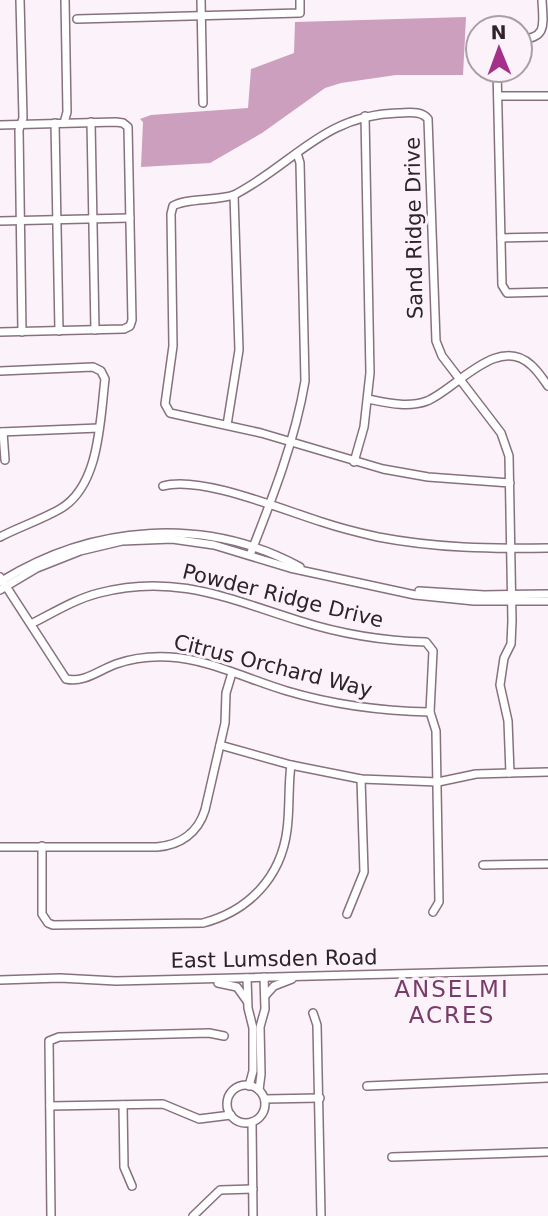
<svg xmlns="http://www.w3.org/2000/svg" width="548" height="1216" viewBox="0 0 548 1216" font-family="'DejaVu Sans',sans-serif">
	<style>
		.water { fill: #cc9fbe }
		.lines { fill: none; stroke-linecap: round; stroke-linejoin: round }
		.minor-casing { stroke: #87717f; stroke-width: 10 }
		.minor { stroke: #fff; stroke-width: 7 }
		.labels { text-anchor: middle; stroke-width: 6; stroke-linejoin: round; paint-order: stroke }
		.street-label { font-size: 21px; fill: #2d242a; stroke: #fcf2f9 }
		.neighbourhood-label { font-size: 23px; letter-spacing: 2px; fill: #773d68; stroke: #fcf2f9 }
	</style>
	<rect width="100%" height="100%" fill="#fcf2f9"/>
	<polygon class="water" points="466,17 463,75 396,75 341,83 325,88 262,133 210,163 141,167 143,122 140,119 151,115 248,108 251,69 294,53 295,22"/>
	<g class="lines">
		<g class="minor-casing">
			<g id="minor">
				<polyline points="20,0 23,118 19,130 22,332"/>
				<polyline points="201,0 203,103"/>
				<polyline points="77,19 300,13 300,0"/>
				<path d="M520,39c28,0 23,-16 22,-39"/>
				<polyline points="497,70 502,285 507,293 548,292"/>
				<polyline points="498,96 548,96"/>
				<polyline points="91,122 95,330"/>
				<polyline points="55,123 59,331"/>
				<polyline points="64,123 67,112 65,0"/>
				<polyline points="0,125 116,122 123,123 128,127 132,320 130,326 124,329 0,332"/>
				<polyline points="0,221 130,218"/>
				<polyline points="501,238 548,237"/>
				<path d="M0,371l93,-4 8,4 4,8c-5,41 -5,107 -45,130 -19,11 -41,18 -60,28"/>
				<path d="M368,399c20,4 40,9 59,2 29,-12 71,-67 104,-36 7,6 12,14 17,21"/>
				<polyline points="227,425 239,350 234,195"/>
				<polyline points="0,432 99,428"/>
				<polyline points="3,432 5,460"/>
				<polyline points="354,462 364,427 370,373 365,116"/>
				<path d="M510,483l-82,-6 -45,-8 -122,-36 -91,-20 -5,-9 8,-58 -2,-132 2,-8c12,-8 43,-5 61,-11 60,-31 89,-80 164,-82 10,0 23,-3 30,6l8,222 6,15 59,77 8,23 3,165 -1,23 -7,14 -4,27 8,36 2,52"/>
				<path d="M163,486c37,-11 120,24 159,36 18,6 38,11 56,15 57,11 113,12 170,11"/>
				<path d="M250,555c22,-56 45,-114 55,-174l-5,-218 -3,-10"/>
				<path d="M0,577l66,102c19,4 33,-9 50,-15 17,-6 35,-8 53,-7 40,2 80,23 118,34 47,14 94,20 143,21"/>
				<path d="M0,582c91,-57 204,-67 300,-15"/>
				<polyline points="0,590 37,568 80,551 122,541 172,539 214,545 290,568 415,595 474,601 548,601"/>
				<polyline points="419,591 484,595 548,594"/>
				<path d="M31,624c22,-11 44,-25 68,-31 76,-20 130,6 201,28 41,13 83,20 126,21l7,9 -3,61 6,19 3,171 -6,10"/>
				<polyline points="220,745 291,765 361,779 438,782 476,774 548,772"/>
				<path d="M42,846v68l6,9 5,2 150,-2c46,-12 78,-46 84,-93 3,-22 1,-44 4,-65"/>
				<path d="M0,847h157c23,-2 41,-14 48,-37l20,-87 1,-30 6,-20"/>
				<polyline points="483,865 548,864"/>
				<polyline points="347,914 364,872 361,779"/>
				<polyline points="247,978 248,1008 253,1028 253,1071 249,1086"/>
				<polyline points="0,980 60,978 116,981 548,970"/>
				<polyline points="218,983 237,987 247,1001"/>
				<polyline points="265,996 274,986 292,979"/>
				<polyline points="313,1013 317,1025 321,1216"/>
				<circle cx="246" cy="1104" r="19"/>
				<polyline points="367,1086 548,1078"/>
				<polyline points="259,1090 261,1074 260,1027 265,1009 264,977"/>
				<polyline points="265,1099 320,1098"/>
				<polyline points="123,1105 124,1167 132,1186"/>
				<polyline points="50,1106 163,1104 199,1119 231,1115"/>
				<polyline points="252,1122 253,1216"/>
				<polyline points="392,1157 548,1152"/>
				<polyline points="51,1216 49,1041 59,1037 209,1033 224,1036"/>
				<polyline points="193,1216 220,1190 253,1189"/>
			</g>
		</g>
		<use href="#minor" class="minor"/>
	</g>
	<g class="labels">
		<g class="street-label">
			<text transform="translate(414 228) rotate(-91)" y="7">Sand Ridge Drive</text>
			<text transform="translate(283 596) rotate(14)" y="7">Powder Ridge Drive</text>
			<text transform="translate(273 666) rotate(14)" y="7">Citrus Orchard Way</text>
			<text transform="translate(274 959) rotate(-1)" y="7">East Lumsden Road</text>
		</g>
		<g class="neighbourhood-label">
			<text x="452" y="997">ANSELMI<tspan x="452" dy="26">ACRES</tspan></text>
		</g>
	</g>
	<g transform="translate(499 49) rotate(359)"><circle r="33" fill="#fcf2f9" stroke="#a9a0a6" stroke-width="2"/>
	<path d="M0-5L12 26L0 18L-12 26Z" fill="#a4308a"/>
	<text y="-10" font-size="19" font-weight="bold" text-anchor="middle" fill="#2d242a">N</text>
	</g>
</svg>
